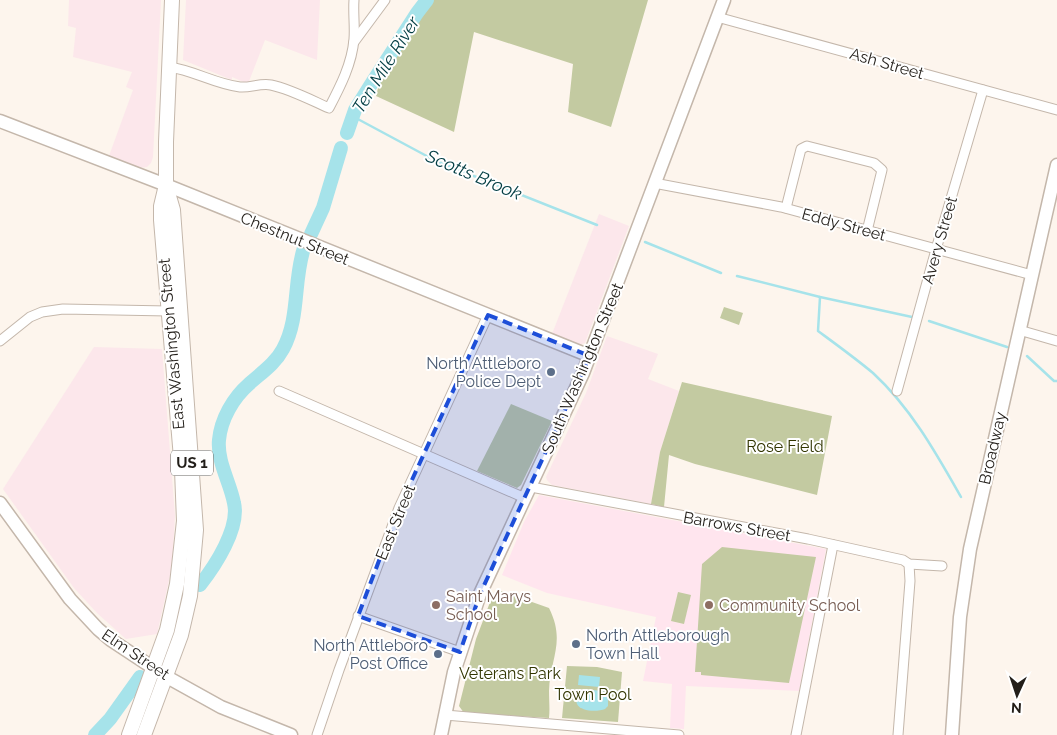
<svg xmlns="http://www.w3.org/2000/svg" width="1057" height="735" viewBox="0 0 1057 735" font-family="Raleway,sans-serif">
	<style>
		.commercial { fill: #fce7eb }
		.education { fill: #ffe5ee }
		.green { fill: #c3caa1 }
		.water { fill: #a6e3ea }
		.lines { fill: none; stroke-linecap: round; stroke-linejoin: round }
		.stream { stroke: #a6e3ea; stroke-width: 2.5 }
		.river { stroke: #a6e3ea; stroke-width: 14 }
		.street-casing { stroke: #c4b7ab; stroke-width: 11 }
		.secondary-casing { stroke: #c4b7ab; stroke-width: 15 }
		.primary-casing { stroke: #c4b7ab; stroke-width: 16 }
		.street { stroke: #fff; stroke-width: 9 }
		.secondary { stroke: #fff; stroke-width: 12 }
		.primary { stroke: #fff; stroke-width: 14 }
		.marked { fill: #1d4ed8; fill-opacity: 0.2; stroke: #1d4ed8; stroke-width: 4; stroke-dasharray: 10 6; stroke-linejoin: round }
		.service-dot { fill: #5c6f8a; stroke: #fff; stroke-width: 2 }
		.education-dot { fill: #8d6e63; stroke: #fff; stroke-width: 2 }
		.labels { text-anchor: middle; stroke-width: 4; stroke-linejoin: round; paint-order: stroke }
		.shield { fill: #fff; stroke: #64625e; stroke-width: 1 }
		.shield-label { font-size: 15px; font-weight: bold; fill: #221e19 }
		.street-label { font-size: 16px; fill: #221e19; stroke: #fff }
		.service-label { font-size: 16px; fill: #4e5e75; stroke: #fff; text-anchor: end }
		.park-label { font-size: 16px; fill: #313500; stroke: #fff }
		.education-label { font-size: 16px; fill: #785e54; stroke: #fff; text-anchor: start }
		.water-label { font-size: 18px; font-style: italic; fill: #023d43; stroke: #fff }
	</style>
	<rect width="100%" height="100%" fill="#fdf5ed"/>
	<g class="commercial">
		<polygon points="69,0 161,0 153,157 151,163 147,167 139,168 109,156 133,90 126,87 132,72 73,57 76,28 68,26"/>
		<polygon points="186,0 320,0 317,60 265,40 248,84 232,77 232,80 183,60"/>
		<polygon points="599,214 629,226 585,343 579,345 552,334"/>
		<polygon points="607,336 658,354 648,379 679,391 660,452 651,504 552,485 547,480 546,477 586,393"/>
		<polygon points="94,347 162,349 175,516 172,567 157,634 126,639 97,613 74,588 3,489"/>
	</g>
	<polygon class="education" points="539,495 826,549 799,691 686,686 684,729 670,728 672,684 643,681 656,617 547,593 502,575 524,522"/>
	<g class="green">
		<polygon points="422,0 648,0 611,127 568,112 573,64 474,32 454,132 376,96 384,65 413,13"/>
		<polygon points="724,307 743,313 739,325 720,318"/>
		<polygon points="682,382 832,416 817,495 695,464 669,455 664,507 651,504 660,452"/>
		<polygon points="511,404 552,421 521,485 517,488 477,471"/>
		<polygon points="722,547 816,557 789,683 701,675 701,672 695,672 702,564"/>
		<path d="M501,591l48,17c17,34 1,50 0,83 0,10 1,18 0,27l-85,-5 -5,-7 17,-67 16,-42z"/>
		<polygon points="678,592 691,595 684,624 671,621"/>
		<polygon points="567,666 597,667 622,672 618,722 562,718"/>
	</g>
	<g class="water">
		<polygon points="579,675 600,677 599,687 578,685"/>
		<path d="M592,690l11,1 5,6v9l-3,3c-7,3 -24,3 -28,-5 -1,-2 -1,-6 -1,-8z"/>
	</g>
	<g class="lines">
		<g class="stream">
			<polyline points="354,117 436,161 597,225"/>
			<polyline points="645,242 721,273"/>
			<polyline points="737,276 820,297 912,317"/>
			<path d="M820,297l-2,34c19,14 37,27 55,42 38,35 63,80 88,124"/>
			<polyline points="929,321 1007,347"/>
			<polyline points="1027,356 1054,381 1057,381"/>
		</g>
		<g class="river">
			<polyline points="347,133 355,110 370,86 417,13 427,0"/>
			<polyline points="311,234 323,208 341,148"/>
			<path d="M200,585c15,-19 40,-57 34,-82 -4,-21 -17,-41 -15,-63 2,-21 14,-42 30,-56 12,-11 26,-20 34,-35 17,-31 10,-68 21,-101"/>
			<polyline points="95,735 110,719 140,677"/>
		</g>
		<g class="street-casing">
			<g id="street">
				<polyline points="717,17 1057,110"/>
				<polyline points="354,42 385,0"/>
				<path d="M169,67c24,3 46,17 71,20 10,1 20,-4 31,-2 19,4 40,15 58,23 11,-21 23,-44 25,-69 1,-13 -1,-26 0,-39"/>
				<polyline points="654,183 781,207 1032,275"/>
				<polyline points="786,208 801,149 807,146 874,163 882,170 867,231"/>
				<polyline points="1019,330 1057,341"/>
				<polyline points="0,341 30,317 42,312 63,309 168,311"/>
				<polyline points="279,391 525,498"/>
				<polyline points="897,391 937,246 983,90"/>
				<polyline points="531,487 808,539 903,560 909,564 942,566"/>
				<polyline points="358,616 460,652"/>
				<polyline points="445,715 679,735"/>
				<polyline points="317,735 339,670 399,508 488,315"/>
				<polyline points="796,735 833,545"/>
				<polyline points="898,735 910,581 909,564"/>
			</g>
		</g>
		<g class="secondary-casing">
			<g id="secondary">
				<polyline points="0,121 166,185 590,356"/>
				<polyline points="0,503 70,599 98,629 111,640 167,677 221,707 291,735"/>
				<polyline points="441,735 454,672 480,594 583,373 724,0"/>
				<polyline points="952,735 960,617 970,549 1057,165"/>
			</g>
		</g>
		<g class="primary-casing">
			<g id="primary">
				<polyline points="129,735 167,630 177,584 184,521 182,470 161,220 161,206 166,185 166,142 172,0"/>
				<polyline points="144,735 181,635 190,596 196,530 173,210 166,186"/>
			</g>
		</g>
		<use href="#street" class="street"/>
		<use href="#secondary" class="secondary"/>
		<use href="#primary" class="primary"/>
	</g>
	<path class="marked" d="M488,315l102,41 -110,238 -20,58 -102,-36 41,-108z"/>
	<g class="service-dot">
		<circle cx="551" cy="372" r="5"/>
		<circle cx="576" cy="644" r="5"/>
		<circle cx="438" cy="654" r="5"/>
	</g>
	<g class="education-dot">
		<circle cx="436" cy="605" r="5"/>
		<circle cx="709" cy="605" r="5"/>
	</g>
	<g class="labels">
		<rect class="shield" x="171" y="450.5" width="42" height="25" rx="4"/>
		<g class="shield-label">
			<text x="192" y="468">US 1</text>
		</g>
		<g class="street-label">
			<text transform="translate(887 63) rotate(16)" y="6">Ash Street</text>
			<text transform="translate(844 224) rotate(15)" y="6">Eddy Street</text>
			<text transform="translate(295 238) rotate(22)" y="6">Chestnut Street</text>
			<text transform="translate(939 240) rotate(-74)" y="6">Avery Street</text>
			<text transform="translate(171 344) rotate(-95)" y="6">East Washington Street</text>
			<text transform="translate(582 368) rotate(-67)" y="6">South Washington Street</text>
			<text transform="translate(992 448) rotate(-77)" y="6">Broadway</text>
			<text transform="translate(395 522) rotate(-68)" y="6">East Street</text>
			<text transform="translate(737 526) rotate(10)" y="6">Barrows Street</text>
			<text transform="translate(136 654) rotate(34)" y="6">Elm Street</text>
		</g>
		<g class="service-label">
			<text x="541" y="369">North Attleboro<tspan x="541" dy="18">Police Dept</tspan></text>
			<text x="586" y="641" text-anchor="start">North Attleborough<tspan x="586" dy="18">Town Hall</tspan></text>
			<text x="428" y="651">North Attleboro<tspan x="428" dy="18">Post Office</tspan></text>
		</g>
		<g class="park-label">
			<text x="785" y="452">Rose Field</text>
			<text x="510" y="679">Veterans Park</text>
			<text x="593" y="700">Town Pool</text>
		</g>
		<g class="education-label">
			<text x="446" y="602">Saint Marys<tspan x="446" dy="18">School</tspan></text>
			<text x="719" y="611">Community School</text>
		</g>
		<g class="water-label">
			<text transform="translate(386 65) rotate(-58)" y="6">Ten Mile River</text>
			<text transform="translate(474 175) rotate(23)" y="6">Scotts Brook</text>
		</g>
	</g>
	<g transform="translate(1017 695) rotate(183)" stroke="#ffffff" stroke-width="4" paint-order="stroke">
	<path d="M0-4L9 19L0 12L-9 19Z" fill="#221e19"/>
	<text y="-8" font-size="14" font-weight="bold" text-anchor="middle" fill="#221e19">N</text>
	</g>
</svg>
